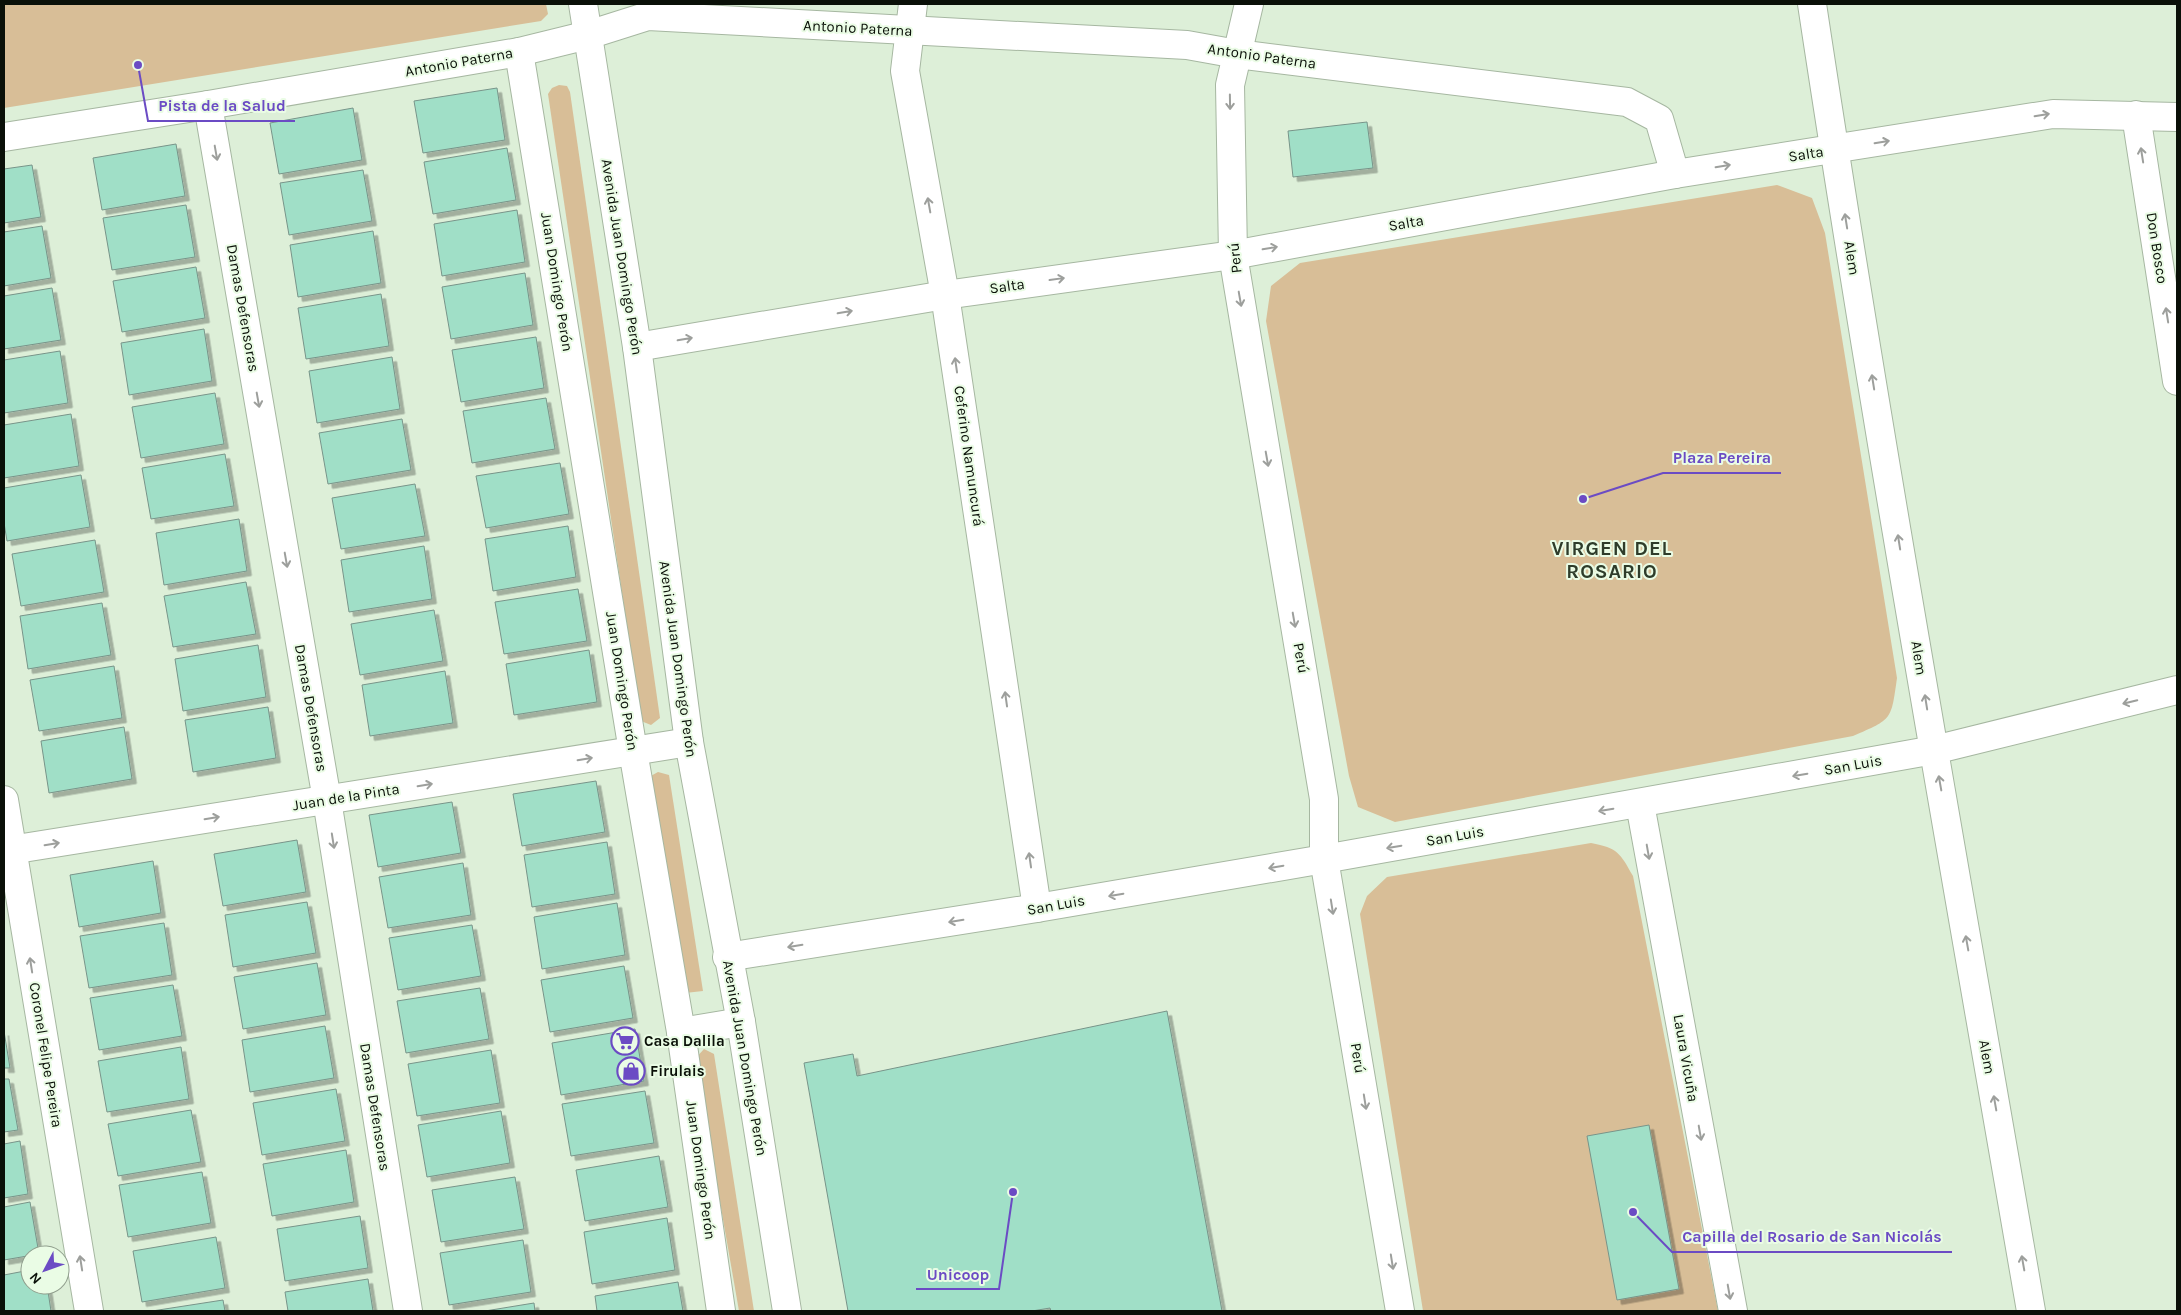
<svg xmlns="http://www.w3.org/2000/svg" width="2181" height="1315" viewBox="0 0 2181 1315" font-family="Karla,sans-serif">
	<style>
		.green { fill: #d8be97 }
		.building { fill: #a0dfc7; stroke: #789489; filter: url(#shadow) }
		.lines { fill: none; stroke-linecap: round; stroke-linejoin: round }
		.street-casing { stroke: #a6b7a1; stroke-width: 30 }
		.secondary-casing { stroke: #a6b7a1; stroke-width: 30 }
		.street { stroke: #fff; stroke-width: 28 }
		.secondary { stroke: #fff; stroke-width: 28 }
		.oneway { stroke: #9d9f9c }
		.labels { text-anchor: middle; stroke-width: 4; stroke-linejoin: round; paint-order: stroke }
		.street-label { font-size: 15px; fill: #0a1008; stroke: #eafce5 }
		.poi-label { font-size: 15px; font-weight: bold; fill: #0a1008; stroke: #eafce5; text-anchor: start }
		.district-label { font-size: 20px; font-weight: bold; letter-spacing: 1px; fill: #2e3c2a; stroke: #eafce5 }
		.leader { fill: none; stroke: #6b4bc4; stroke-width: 2 }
		.callout-dot { fill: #6b4bc4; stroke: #eafce5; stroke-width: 2 }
		.callout-label { font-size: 16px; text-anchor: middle; font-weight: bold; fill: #6b4bc4; stroke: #eafce5; stroke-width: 4; stroke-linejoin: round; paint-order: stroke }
	</style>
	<defs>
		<filter id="shadow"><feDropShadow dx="4.5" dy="4.5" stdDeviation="0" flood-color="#0004"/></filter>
	</defs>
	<rect width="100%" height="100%" fill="#ddefd8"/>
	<g class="green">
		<polygon points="4,4 546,4 548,14 541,21 4,108"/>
		<polygon points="559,85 567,86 570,92 660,718 651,725 641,721 548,94 552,88"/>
		<path d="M1777,185l35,13 13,35 72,445c-6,42 -4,41 -44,58l-458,86 -37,-15 -9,-31 -83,-455 5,-35 29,-23z"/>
		<polygon points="658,772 669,775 703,991 685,993 649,777"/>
		<path d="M1591,843c27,5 29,10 42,33l85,435h-295l-63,-397 7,-18 20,-19z"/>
		<polygon points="704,1049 714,1054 754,1311 739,1311 695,1059"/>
	</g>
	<g class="building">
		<polygon points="497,88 505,140 423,153 414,101"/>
		<polygon points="353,108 362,160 279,174 270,123"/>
		<polygon points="1367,122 1373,168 1293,177 1288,131"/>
		<polygon points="176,144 185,196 102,210 93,158"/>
		<polygon points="507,148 516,200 433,214 424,162"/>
		<polygon points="32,165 41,217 4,223 4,169"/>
		<polygon points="363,170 372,221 289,235 280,183"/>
		<polygon points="186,205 195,257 112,270 103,218"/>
		<polygon points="517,210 525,262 442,276 434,224"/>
		<polygon points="42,226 51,278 4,286 4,232"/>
		<polygon points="373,231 381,283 298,297 290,245"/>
		<polygon points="196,267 205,318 122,332 113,281"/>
		<polygon points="525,273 533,325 451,339 442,287"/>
		<polygon points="52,288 61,340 4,349 4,296"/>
		<polygon points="381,294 389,346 306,359 298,308"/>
		<polygon points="204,329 212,381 129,395 121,343"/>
		<polygon points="536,337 544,388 461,402 452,350"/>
		<polygon points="60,351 68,403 4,413 4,360"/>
		<polygon points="392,357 400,409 317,423 309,371"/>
		<polygon points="215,393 224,444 141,458 132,407"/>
		<polygon points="546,398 555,449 472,463 463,411"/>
		<polygon points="71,414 79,466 4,478 4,425"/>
		<polygon points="402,419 411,470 328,484 319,433"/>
		<polygon points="225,454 234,506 151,519 142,468"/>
		<polygon points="560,463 569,514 486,528 476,476"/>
		<polygon points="81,475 90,527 7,541 4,523 4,488"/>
		<polygon points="415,484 425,536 341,549 332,498"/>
		<polygon points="239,519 247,571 164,585 156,533"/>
		<polygon points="568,526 576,577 493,591 485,539"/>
		<polygon points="95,540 104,592 21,606 12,554"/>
		<polygon points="424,546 432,599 349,612 341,560"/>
		<polygon points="246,582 256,634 173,647 164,596"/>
		<polygon points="578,589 587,641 504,654 495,602"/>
		<polygon points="102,603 111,655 28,669 20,616"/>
		<polygon points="434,610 443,661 360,675 351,624"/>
		<polygon points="258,645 266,697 183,711 175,659"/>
		<polygon points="589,650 597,702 514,715 506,664"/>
		<polygon points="114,666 122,718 39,731 30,680"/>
		<polygon points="445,671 453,723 370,736 362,685"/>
		<polygon points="268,707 276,758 193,772 185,720"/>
		<polygon points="124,727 132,779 49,793 41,741"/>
		<polygon points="596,781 605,832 522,846 513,794"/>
		<polygon points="452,802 461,853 378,867 369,815"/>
		<polygon points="297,840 306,892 223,906 214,854"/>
		<polygon points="607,842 615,894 532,907 524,855"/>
		<polygon points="153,861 161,913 79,927 70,875"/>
		<polygon points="463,863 471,915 388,928 379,877"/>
		<polygon points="307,902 316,953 233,967 225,915"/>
		<polygon points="617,903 625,955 542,969 534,917"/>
		<polygon points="164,923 172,975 89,988 80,936"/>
		<polygon points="472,925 481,976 398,990 389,938"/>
		<polygon points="317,963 326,1015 243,1029 234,977"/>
		<polygon points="624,966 633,1018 550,1032 541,980"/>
		<polygon points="173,985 182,1036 99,1050 90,998"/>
		<polygon points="480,988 489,1039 406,1053 397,1001"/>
		<polygon points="1167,1011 1222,1311 1051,1311 1050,1308 1032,1311 848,1311 804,1063 853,1054 857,1076"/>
		<polygon points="325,1026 334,1078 250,1092 242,1040"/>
		<polygon points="635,1029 644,1081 561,1095 552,1043"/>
		<polygon points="4,1031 10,1068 4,1068"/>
		<polygon points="181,1047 189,1099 107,1112 98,1061"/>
		<polygon points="491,1050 500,1103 417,1116 408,1064"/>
		<polygon points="4,1079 9,1079 18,1130 4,1132"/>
		<polygon points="336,1089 345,1141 262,1155 253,1103"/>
		<polygon points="645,1091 654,1143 571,1156 562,1104"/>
		<polygon points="191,1110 201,1162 118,1176 108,1124"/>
		<polygon points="501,1111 510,1163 427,1177 418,1125"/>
		<polygon points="1649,1125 1679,1289 1617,1300 1587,1136"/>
		<polygon points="20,1141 28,1194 4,1198 4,1144"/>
		<polygon points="346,1150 354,1202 272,1216 263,1164"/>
		<polygon points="659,1156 668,1207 585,1221 576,1170"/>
		<polygon points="202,1172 211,1223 128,1237 119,1185"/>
		<polygon points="515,1177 524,1229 441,1242 432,1190"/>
		<polygon points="30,1202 39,1254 4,1260 4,1207"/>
		<polygon points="360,1216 368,1268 285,1281 277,1229"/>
		<polygon points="667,1218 675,1270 592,1284 584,1232"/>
		<polygon points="216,1237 225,1288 142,1302 133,1251"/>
		<polygon points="523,1240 531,1292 449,1305 440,1253"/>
		<polygon points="30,1270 30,1285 47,1285 51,1311 4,1311 4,1275"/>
		<polygon points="368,1279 373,1311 288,1311 285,1292"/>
		<polygon points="678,1282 683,1311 597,1311 595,1296"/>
		<polygon points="223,1300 225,1311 152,1311"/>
		<polygon points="534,1303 535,1311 485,1311"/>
	</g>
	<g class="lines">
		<g class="street-casing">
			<g id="street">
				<polyline points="913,4 905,71 945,295 1037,908"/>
				<polyline points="1249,4 1230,85 1233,255 1324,799 1324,859 1400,1311"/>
				<path d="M1812,4c66,437 144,872 219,1307"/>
				<polyline points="519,52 633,751 681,1032 721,1311"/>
				<polyline points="208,105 327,800 408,1311"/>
				<polyline points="2136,115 2177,381"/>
				<polyline points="4,137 208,105 519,52 588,35 648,16 1187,45 1237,54 1627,102 1659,119 1675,174"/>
				<polyline points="637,347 945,295 1233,255 1675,174 2053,114 2177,117"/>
				<polyline points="4,800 89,1311"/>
				<polyline points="1640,804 1733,1311"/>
				<polyline points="4,851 689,742"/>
				<polyline points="727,957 1037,908 1324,859 1934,750 2177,690"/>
				<polyline points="681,1032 741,1022"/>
			</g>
		</g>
		<g class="secondary-casing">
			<polyline id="secondary" points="583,4 637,347 689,742 741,1022 787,1311"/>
		</g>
		<use href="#street" class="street"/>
		<use href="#secondary" class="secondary"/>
	</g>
	<defs><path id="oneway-shaft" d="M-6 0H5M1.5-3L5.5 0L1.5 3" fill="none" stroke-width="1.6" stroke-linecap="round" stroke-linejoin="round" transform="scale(1.25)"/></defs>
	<g class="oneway">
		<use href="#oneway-shaft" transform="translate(1230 102) rotate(89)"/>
		<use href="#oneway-shaft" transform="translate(2042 115) rotate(-9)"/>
		<use href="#oneway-shaft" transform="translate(1882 142) rotate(-9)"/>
		<use href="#oneway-shaft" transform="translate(216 153) rotate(80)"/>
		<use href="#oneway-shaft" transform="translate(2142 155) rotate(-99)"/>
		<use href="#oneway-shaft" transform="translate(1723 166) rotate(-9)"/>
		<use href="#oneway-shaft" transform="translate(929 205) rotate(-100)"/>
		<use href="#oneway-shaft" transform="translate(1846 221) rotate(-99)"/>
		<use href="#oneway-shaft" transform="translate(1270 248) rotate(-10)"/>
		<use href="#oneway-shaft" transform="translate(1057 279) rotate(-8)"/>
		<use href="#oneway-shaft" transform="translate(1240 299) rotate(80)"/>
		<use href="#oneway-shaft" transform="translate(845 312) rotate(-10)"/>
		<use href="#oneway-shaft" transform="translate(2167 315) rotate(-99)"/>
		<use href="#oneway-shaft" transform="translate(685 339) rotate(-10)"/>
		<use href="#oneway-shaft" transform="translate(956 365) rotate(-98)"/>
		<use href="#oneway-shaft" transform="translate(1873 382) rotate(-99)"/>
		<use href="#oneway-shaft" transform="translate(258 400) rotate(80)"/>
		<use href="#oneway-shaft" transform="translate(1267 459) rotate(80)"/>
		<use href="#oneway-shaft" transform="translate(1899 542) rotate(-99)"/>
		<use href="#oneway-shaft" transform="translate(286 560) rotate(80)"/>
		<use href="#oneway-shaft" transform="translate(1294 620) rotate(80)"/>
		<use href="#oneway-shaft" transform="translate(1006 699) rotate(-98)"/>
		<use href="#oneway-shaft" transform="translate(1926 702) rotate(-99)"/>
		<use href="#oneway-shaft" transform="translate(2130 702) rotate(166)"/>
		<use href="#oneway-shaft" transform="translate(585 759) rotate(-9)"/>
		<use href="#oneway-shaft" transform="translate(1800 775) rotate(170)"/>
		<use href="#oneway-shaft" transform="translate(1940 783) rotate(-100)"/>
		<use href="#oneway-shaft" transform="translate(425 785) rotate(-9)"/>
		<use href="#oneway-shaft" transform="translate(1606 810) rotate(170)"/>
		<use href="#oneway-shaft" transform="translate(212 818) rotate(-9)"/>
		<use href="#oneway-shaft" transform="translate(333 841) rotate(81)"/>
		<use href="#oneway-shaft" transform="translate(52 844) rotate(-9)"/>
		<use href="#oneway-shaft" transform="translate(1394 847) rotate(170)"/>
		<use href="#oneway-shaft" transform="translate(1648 852) rotate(80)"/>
		<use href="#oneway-shaft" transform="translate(1030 860) rotate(-98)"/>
		<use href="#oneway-shaft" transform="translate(1276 867) rotate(170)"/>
		<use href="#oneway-shaft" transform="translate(1116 895) rotate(170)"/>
		<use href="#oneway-shaft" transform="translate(1332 907) rotate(81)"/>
		<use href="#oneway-shaft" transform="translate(956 921) rotate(171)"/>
		<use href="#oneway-shaft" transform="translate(1967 943) rotate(-100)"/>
		<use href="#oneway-shaft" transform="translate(795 946) rotate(171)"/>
		<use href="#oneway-shaft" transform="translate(31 965) rotate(-99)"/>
		<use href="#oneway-shaft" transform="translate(1365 1102) rotate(81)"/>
		<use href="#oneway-shaft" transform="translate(1995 1103) rotate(-100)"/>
		<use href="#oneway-shaft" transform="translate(1700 1133) rotate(80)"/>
		<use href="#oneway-shaft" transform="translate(1392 1262) rotate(81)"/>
		<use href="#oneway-shaft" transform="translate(81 1263) rotate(-99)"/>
		<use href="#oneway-shaft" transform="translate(2023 1263) rotate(-100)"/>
		<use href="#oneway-shaft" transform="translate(1729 1292) rotate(80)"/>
	</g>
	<defs>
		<g id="supermarket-ring" transform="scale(1.4375)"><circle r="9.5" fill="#eafce5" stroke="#6b4bc4" stroke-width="1.5"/><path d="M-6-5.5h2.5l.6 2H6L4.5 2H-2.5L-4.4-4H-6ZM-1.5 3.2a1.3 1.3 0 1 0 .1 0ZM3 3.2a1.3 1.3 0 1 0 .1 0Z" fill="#6b4bc4"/></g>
		<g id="shop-ring" transform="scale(1.4375)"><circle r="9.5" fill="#eafce5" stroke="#6b4bc4" stroke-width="1.5"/><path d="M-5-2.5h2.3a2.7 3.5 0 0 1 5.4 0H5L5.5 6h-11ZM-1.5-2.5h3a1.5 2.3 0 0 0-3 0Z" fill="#6b4bc4"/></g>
	</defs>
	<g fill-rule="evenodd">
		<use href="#supermarket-ring" x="625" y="1041"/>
		<use href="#shop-ring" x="631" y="1071"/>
	</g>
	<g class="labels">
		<g class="street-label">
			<text transform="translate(858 28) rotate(3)" y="5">Antonio Paterna</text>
			<text transform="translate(1262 56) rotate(8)" y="5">Antonio Paterna</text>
			<text transform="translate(459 62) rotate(-10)" y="5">Antonio Paterna</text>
			<text transform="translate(1806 154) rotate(-9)" y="5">Salta</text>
			<text transform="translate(1406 223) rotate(-10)" y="5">Salta</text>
			<text transform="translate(2157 248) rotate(81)" y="5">Don Bosco</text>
			<text transform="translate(622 257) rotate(81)" y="5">Avenida Juan Domingo Perón</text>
			<text transform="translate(1235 258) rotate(-96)" y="5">Perú</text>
			<text transform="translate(1852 258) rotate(81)" y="5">Alem</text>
			<text transform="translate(557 282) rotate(81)" y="5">Juan Domingo Perón</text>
			<text transform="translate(1007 286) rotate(-8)" y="5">Salta</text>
			<text transform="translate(243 308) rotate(80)" y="5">Damas Defensoras</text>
			<text transform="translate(969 456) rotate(82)" y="5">Ceferino Namuncurá</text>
			<text transform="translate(1301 658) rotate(80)" y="5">Perú</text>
			<text transform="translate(1919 658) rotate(81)" y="5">Alem</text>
			<text transform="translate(678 659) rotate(82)" y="5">Avenida Juan Domingo Perón</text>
			<text transform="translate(622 681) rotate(81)" y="5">Juan Domingo Perón</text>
			<text transform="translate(311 708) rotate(80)" y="5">Damas Defensoras</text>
			<text transform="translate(1853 765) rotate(-10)" y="5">San Luis</text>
			<text transform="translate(346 797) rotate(-9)" y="5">Juan de la Pinta</text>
			<text transform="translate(1455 836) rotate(-10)" y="5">San Luis</text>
			<text transform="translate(1056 905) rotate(-10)" y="5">San Luis</text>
			<text transform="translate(46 1055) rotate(81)" y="5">Coronel Felipe Pereira</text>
			<text transform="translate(1987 1057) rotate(80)" y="5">Alem</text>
			<text transform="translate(745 1058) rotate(80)" y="5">Avenida Juan Domingo Perón</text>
			<text transform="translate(1358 1058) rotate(81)" y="5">Perú</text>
			<text transform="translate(1686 1058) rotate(80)" y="5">Laura Vicuña</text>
			<text transform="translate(375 1107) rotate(81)" y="5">Damas Defensoras</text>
			<text transform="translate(701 1170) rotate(82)" y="5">Juan Domingo Perón</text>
		</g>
		<g class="poi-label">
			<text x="644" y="1046">Casa Dalila</text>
			<text x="650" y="1076">Firulais</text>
		</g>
		<g class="district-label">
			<text x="1612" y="555">VIRGEN DEL<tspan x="1612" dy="23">ROSARIO</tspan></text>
		</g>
	</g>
	<path class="leader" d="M138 65L148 121H295M1583 499L1663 473H1781M1633 1212L1672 1252H1952M1013 1192L999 1289H916"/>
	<g class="callout-dot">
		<circle cx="138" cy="65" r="5"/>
		<circle cx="1583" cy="499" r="5"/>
		<circle cx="1633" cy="1212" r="5"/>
		<circle cx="1013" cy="1192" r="5"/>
	</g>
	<g class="callout-label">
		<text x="222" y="111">Pista de la Salud</text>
		<text x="1722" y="463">Plaza Pereira</text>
		<text x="1812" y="1242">Capilla del Rosario de San Nicolás</text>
		<text x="958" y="1280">Unicoop</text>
	</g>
	<rect width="2181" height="1315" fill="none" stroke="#0a1008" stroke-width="10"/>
	<g transform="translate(45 1270) rotate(229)"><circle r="24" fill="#eafce5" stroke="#909e8d"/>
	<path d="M0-4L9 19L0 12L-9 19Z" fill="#6b4bc4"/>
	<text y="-8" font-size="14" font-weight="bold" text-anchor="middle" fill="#0a1008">N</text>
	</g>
</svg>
